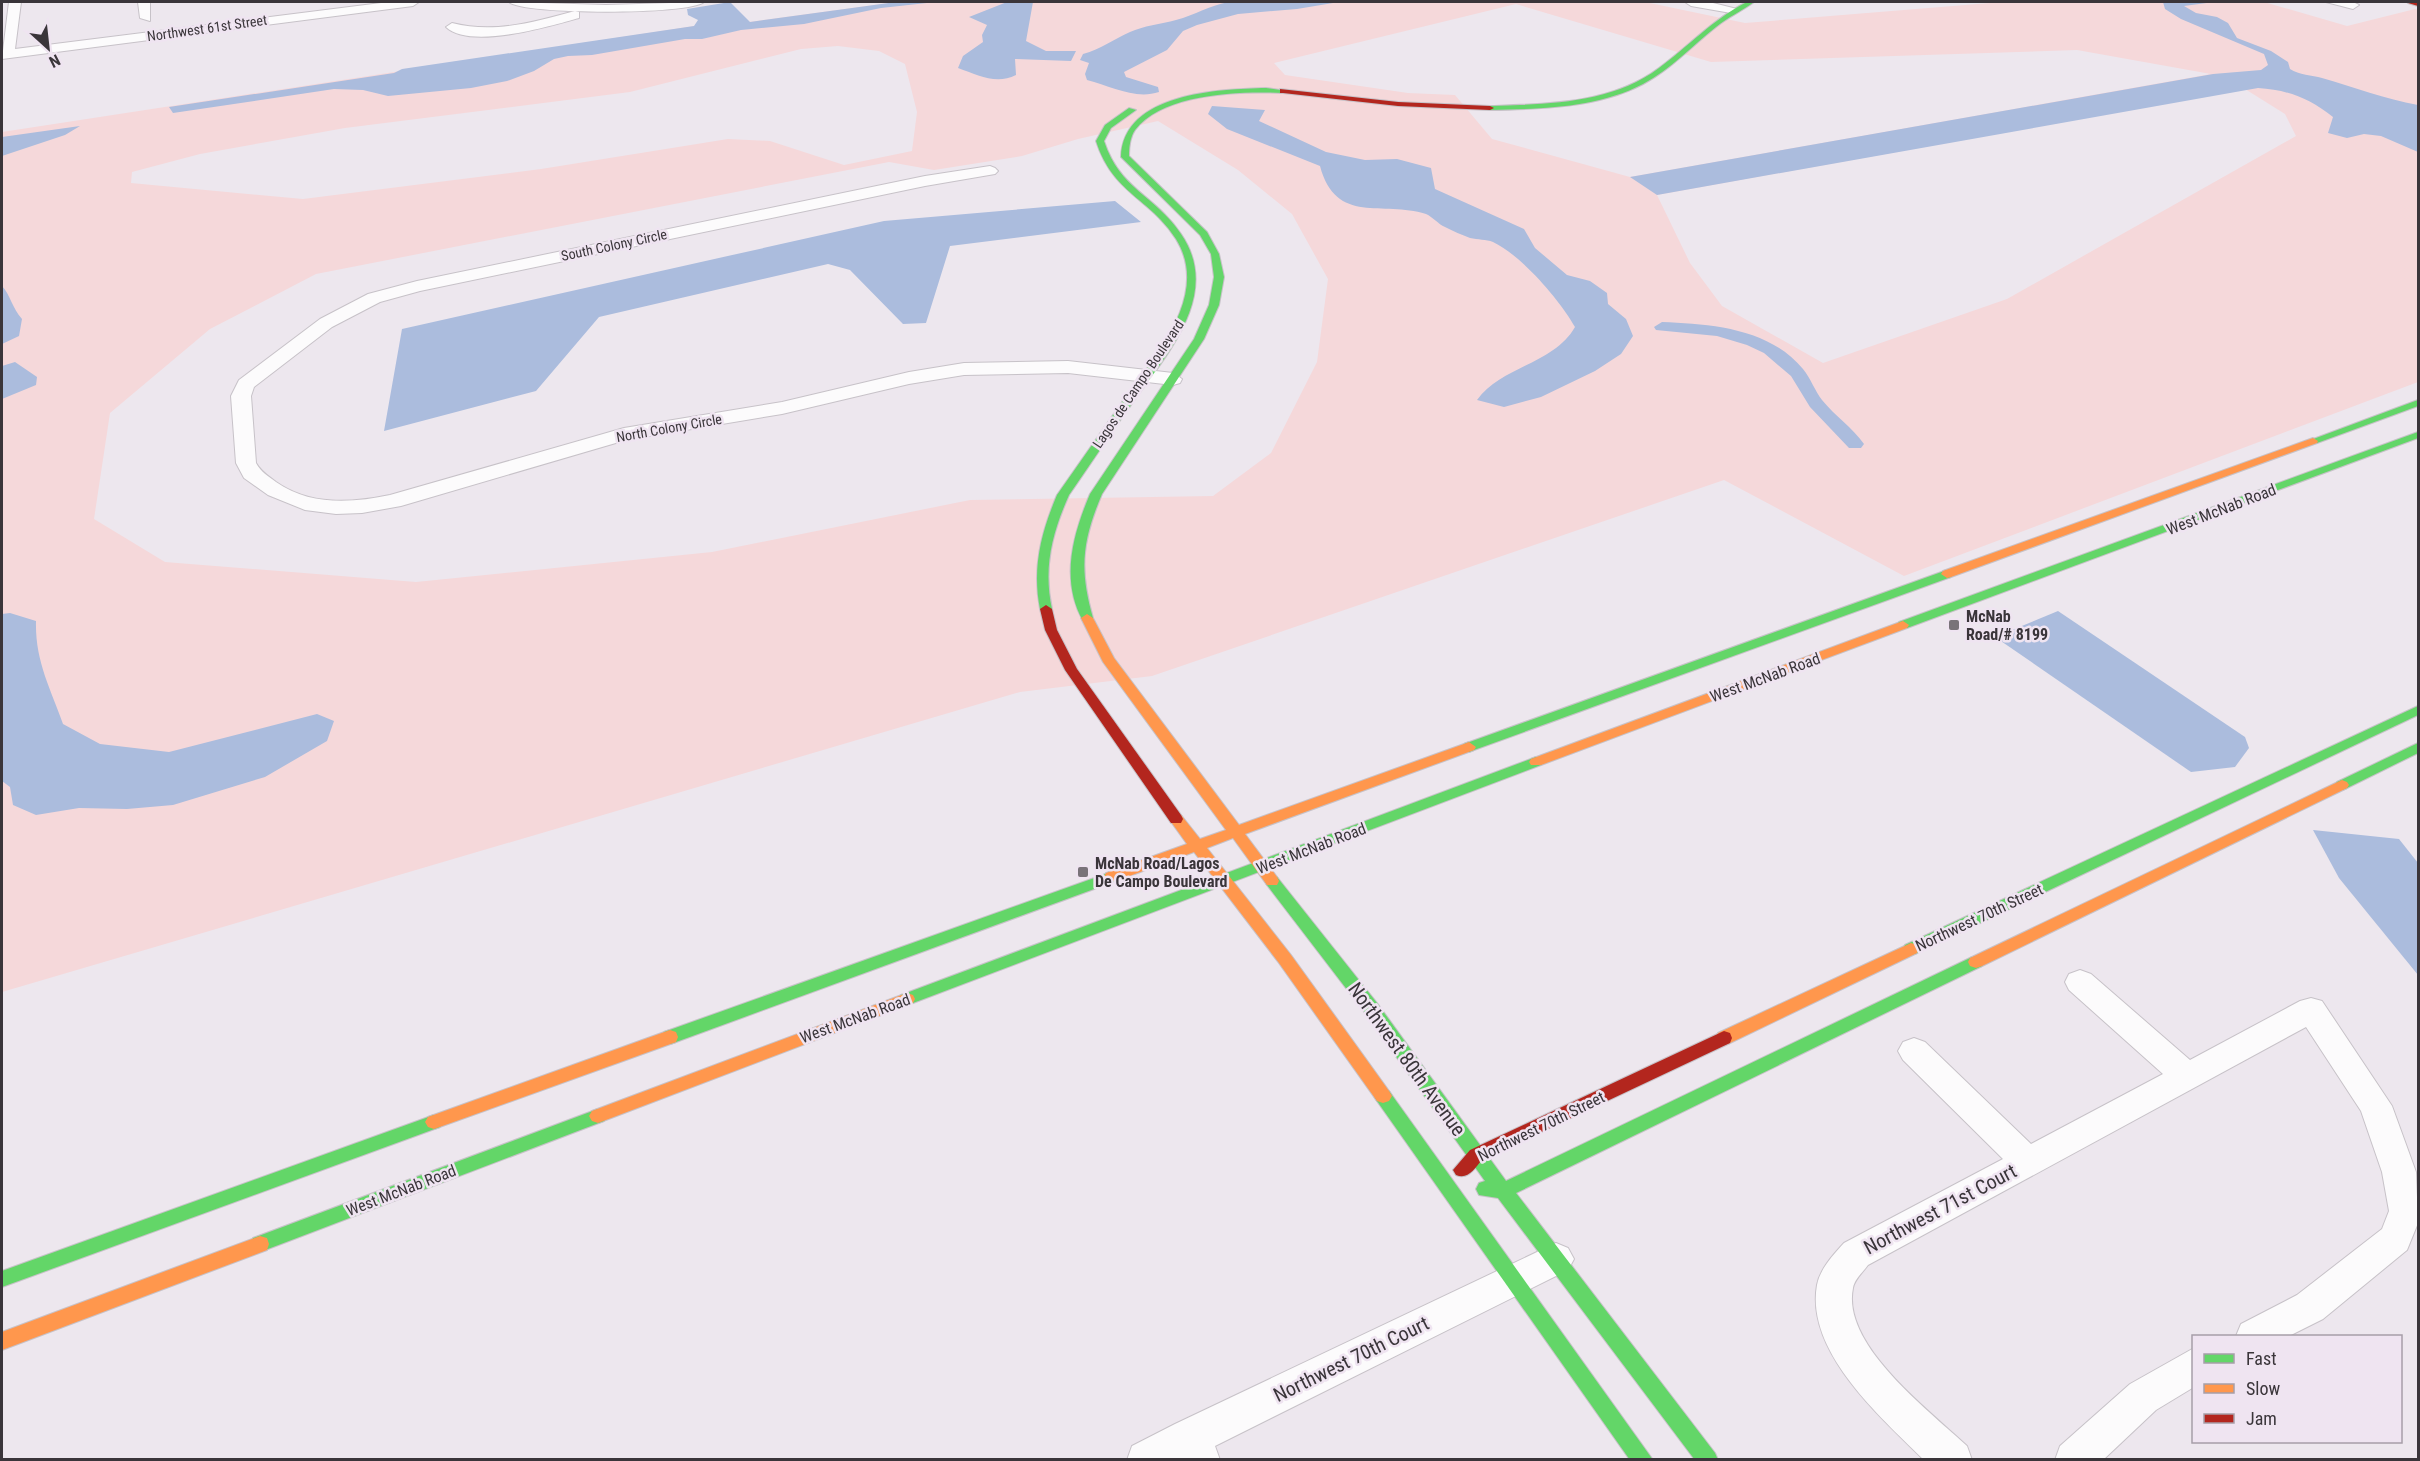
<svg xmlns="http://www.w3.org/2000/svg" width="2420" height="1461" viewBox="0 0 2420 1461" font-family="'Roboto Condensed',sans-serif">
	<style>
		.green { fill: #f5d8da; fill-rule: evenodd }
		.water { fill: #abbcdd }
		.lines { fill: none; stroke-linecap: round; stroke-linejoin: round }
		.canal { fill: #abbcdd; fill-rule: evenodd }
		.street-casing { stroke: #c7c2c8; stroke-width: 2 }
		.fast-casing { stroke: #c7c2c8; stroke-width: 2 }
		.slow-casing { stroke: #c7c2c8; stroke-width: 2 }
		.jam-casing { stroke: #c7c2c8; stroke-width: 2 }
		.street { fill: #fcfbfc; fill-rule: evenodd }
		.fast { fill: #63d668; fill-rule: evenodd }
		.slow { fill: #ff974d; fill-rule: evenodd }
		.jam { fill: #b3261e; fill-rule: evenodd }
		.poi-dot { fill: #797379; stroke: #efe4f1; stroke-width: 2 }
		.labels { text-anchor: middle; stroke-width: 5; stroke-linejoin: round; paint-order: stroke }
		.far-street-label { font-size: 14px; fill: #3a353a; stroke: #efe4f1 }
		.street-label { font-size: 16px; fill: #3a353a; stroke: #efe4f1 }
		.poi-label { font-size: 16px; font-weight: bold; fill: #3a353a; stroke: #efe4f1; text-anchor: start }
		.near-street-label { font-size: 20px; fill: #3a353a; stroke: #efe4f1 }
	</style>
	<rect width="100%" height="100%" fill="#ede7ee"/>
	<path class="green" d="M896,2h749l100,21 257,-21h262l83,24 68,-17 3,1v372l-514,194 -180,-96 -572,196 -132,16 -1018,300v-860l692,-106 55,-4zM1516,4l195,58 366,-12 134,24 -581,103 -138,-38 -37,-44 -47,-2 -123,-18 -11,-12zM838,46l41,5 26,13 12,48 -5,39 -68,14 -74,-24 -42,-2 -187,30 -238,30 -172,-16 1,-11 68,-18 145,-26 285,-36 171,-43zM2245,89l40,25 11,22 -289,163 -184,64 -101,-57 -32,-43 -33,-68zM1158,121l80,49 54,44 36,65 -11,83 -46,91 -58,43 -243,4 -258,52 -296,30 -251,-20 -71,-43 16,-106 100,-84 106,-55 573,-112 45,8 88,-14 56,-17z"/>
	<g class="water">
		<polygon points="730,2 750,22 896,2 936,2 881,8 804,24 741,30 702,39 685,39 592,55 568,56 554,59 534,71 507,81 471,88 388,96 363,90 334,89 173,113 169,107 394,73 402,69 694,26 698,20 688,15 687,9"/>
		<path d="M1007,2h26l-7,39 20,10h30l-5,10 -56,-2 1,16c-20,10 -38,0 -58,-7l5,-12 20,-14 -1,-7 5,-10 -18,-8z"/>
		<path d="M1229,2h110l-42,7 -59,5 -41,11 -14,6 -16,19 -43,22 2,5 32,10 1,5c-24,8 -48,-6 -72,-12l-2,-6 4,-11 -9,-3 3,-6c18,-5 31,-15 47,-22 13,-6 31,-8 46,-12 19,-5 34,-15 53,-18z"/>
		<path d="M2163,2h51l-30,4 12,7 21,4 11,6 9,15 34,13 17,11 2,7c9,6 22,6 32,9 32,9 63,21 96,27v47l-37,-16 -17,-2 -17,4 -19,-5 5,-16c-24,-19 -45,-27 -75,-29l-601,107 -27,-18 583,-103 48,-4 7,-5 -4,-11 -83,-35 -16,-10z"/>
		<path d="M1212,106l53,4 -6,11 67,31 39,8 32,-1 34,9 4,21 89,40 11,19 32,27 23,6 17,12 1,11 18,15 7,17 -12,18 -26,17 -54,26 -37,10 -27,-7c25,-34 77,-36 98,-73 -15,-27 -54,-72 -82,-85 -7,-3 -15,-2 -23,-4 -8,-3 -17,-7 -25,-11 -7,-3 -12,-10 -19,-13 -43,-14 -90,12 -106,-48l-93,-37 -19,-15z"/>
		<polygon points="80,126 65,135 2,156 2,137"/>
		<polygon points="1115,201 1141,222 950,246 926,323 903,324 850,270 828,264 599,317 536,391 384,431 402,329 884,221"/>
		<path d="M2,286c9,10 10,22 20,33l-3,17 -17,8z"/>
		<polygon points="15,362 37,377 36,385 2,399 2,366"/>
		<polygon points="2058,611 2245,737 2249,748 2235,767 2191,772 1995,637"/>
		<path d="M10,613l26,8c-1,40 14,66 27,103l37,20 69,8 148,-38 17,7 -7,20 -62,36 -92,28 -46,4 -48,-1 -43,7 -23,-10 -3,-18 -8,-6v-167z"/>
		<polygon points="2313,830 2399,839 2418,863 2418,975 2339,878"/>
	</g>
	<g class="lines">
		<path class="canal" d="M1662,322c49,2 107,6 141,47 8,10 12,22 19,31 13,16 31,28 42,44l-3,4h-12l-39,-41 -19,-31 -27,-23 -17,-8 -30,-9 -61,-6 -2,-3z"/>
		<g class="street-casing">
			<g id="street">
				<polygon points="9,2 21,2 15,49 389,2 419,2 413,6 2,59"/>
				<polygon points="138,2 150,2 150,21 140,18"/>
				<path d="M509,2l97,3 98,-3c-15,13 -181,13 -195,0z"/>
				<polygon points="1685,2 1709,2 1737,9 1731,13 1691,6"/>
				<polygon points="2326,2 2353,2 2359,5 2353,9"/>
				<path d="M575,11l4,1v6c-28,8 -109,32 -133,9l6,-4c42,11 82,-1 123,-12z"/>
				<path d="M990,166l5,2 3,3 -3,3 -70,12 -505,105 -40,11 -48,25 -78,60 -3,9 5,67c5,9 12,13 20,19 34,24 76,21 114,13l234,-67 158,-26 127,-30 55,-9 104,-2 105,12 9,6 -2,4 -7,2 -105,-12 -104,2 -55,9 -127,30 -156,26 -225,66 -39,7 -26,1 -31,-4 -37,-15 -24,-17 -8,-15 -5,-67 8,-16 81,-61 48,-25 49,-13 508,-105z"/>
				<path d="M2080,970l11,4 99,86 110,-59 11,-3 11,3 70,105 24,66 2,51 -11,27 -84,69 -34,17h-53l5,-12 56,-29 85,-66 7,-18 -7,-39 -21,-61 -55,-84 -438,238c-5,7 -14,15 -15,23 -12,57 77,123 114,158l5,14h-48c-42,-42 -119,-108 -107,-175 3,-16 16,-30 27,-42l159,-84 -100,-99 -5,-9 5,-9 11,-4 11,4 106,102 132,-70 -94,-84 -4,-8 4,-8z"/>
				<polygon points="1556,1243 1568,1248 1574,1259 1568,1270 1215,1446 1220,1460 1127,1460 1132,1446 1175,1424"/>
				<polygon points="2194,1348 2194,1387 2156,1410 2103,1460 2055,1460 2060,1446 2130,1384"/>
			</g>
		</g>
		<g class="fast-casing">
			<g id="fast">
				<path d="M1747,2h7c-12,9 -26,15 -38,25 -24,19 -45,42 -73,57 -46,24 -102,25 -153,26l-4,-2 4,-2c57,-2 121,-2 169,-38 30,-22 54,-49 88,-66z"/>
				<path d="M1266,88l21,3 -4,2c-42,-2 -120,0 -148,37 -5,7 -6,18 -6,26l78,76 12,22 5,23 -5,28 -15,34 -102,155c-20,47 -23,75 -9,124l-2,3h-8c-23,-41 -10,-87 7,-127l104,-155 15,-34 5,-28 -3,-23 -11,-19 -79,-78c2,-64 98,-68 145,-69z"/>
				<path d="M1129,108l7,2 -25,18 -7,13c16,49 51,54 77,93 42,61 -16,122 -50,171 -21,29 -41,60 -62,90 -17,38 -26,73 -17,114l-6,4 -6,-4c-8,-41 1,-76 17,-114 21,-30 42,-60 63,-90 32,-46 92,-108 56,-166 -26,-41 -63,-45 -80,-98l9,-16z"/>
				<polygon points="2418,400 2418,406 2317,443 2309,443 2308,441"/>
				<polygon points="2418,432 2418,438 1907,628 1899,628 1897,625 1899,622"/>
				<polygon points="1947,570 1953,574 1951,577 1474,750 1469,752 1462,747 1464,744"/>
				<polygon points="2418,706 2418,715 1917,953 1911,955 1905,953 1903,949 1905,945"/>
				<polygon points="2418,743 2418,753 2347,788 2342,790 2335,785 2337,782"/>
				<polygon points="1536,757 1543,762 1541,765 913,1003 907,1005 901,1003 899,999 901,995"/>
				<polygon points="1111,872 1116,873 1118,877 1116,881 676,1042 670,1044 664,1042 662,1037 664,1032"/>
				<polygon points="1272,876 1277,877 1377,1003 1506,1181 1970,958 1976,956 1982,958 1984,962 1982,966 1516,1193 1715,1453 1718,1460 1695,1460 1498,1198 1479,1195 1476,1189 1479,1183 1485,1181 1365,1013 1267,885 1265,881 1267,877"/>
				<polygon points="1383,1089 1389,1091 1653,1460 1630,1460 1377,1101 1374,1096 1377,1091"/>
				<polygon points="598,1109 604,1111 607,1116 604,1121 260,1252 253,1250 251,1244 253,1238"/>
				<polygon points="434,1115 440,1117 443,1122 440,1127 2,1287 2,1271"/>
			</g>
		</g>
		<g class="slow-casing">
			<g id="slow">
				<polygon points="2313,438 2318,441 2317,443 1951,577 1947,578 1941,574 1943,571"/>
				<polygon points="1087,614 1093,618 1114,658 1239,825 1464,744 1469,742 1476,747 1474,750 1245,834 1277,877 1279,881 1277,885 1267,885 1233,838 1207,848 1291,955 1389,1091 1392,1096 1389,1101 1383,1103 1377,1101 1279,963 1194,852 1116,881 1106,881 1104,877 1106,873 1187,844 1169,819 1171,815 1181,815 1200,839 1226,830 1103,662 1081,618"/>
				<polygon points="1903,621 1909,625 1907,628 1541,765 1531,765 1529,762 1531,759"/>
				<polygon points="2342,780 2347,782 2349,785 2347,788 1982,966 1976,968 1970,966 1968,962 1970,958"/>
				<polygon points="1911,943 1917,945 1919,949 1917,953 1730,1043 1724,1045 1718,1043 1716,1038 1718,1033"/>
				<polygon points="907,993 913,995 915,999 913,1003 598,1123 592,1121 589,1116 592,1111"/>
				<polygon points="670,1030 676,1032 678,1037 676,1042 434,1129 428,1127 425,1122 428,1117"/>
				<polygon points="260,1236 267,1238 269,1244 267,1250 2,1350 2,1332"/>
			</g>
		</g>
		<g class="jam-casing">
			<g id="jam">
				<polygon points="2407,2 2418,2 2418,6 2408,3"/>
				<polygon points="1280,89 1398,102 1490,106 1494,108 1490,110 1398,106 1283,93 1280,93"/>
				<polygon points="1046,605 1052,609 1057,630 1077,669 1181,815 1183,819 1181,823 1171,823 1065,670 1045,630 1040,609"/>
				<path d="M1724,1031l6,2 2,5 -2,5 -248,117c-8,9 -14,20 -26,15l-3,-5 17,-20z"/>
			</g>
		</g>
		<use href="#street" class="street"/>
		<use href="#fast" class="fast"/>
		<use href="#slow" class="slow"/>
		<use href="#jam" class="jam"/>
	</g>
	<g class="poi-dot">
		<rect x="1948" y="619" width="12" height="12" rx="3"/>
		<rect x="1077" y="866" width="12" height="12" rx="3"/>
	</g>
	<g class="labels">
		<g class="far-street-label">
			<text transform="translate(207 28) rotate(-8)" y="5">Northwest 61st Street</text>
			<text transform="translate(614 245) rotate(-12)" y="5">South Colony Circle</text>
			<text transform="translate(1138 384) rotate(-56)" y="5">Lagos de Campo Boulevard</text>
			<text transform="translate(669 428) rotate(-10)" y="5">North Colony Circle</text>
		</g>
		<g class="street-label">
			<text transform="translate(2221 509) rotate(-21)" y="6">West McNab Road</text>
			<text transform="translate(1765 677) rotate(-20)" y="6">West McNab Road</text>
			<text transform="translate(1311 848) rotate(-21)" y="6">West McNab Road</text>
			<text transform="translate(1979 917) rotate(-25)" y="6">Northwest 70th Street</text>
			<text transform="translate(855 1018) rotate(-20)" y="6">West McNab Road</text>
			<text transform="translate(1541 1126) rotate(-26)" y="6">Northwest 70th Street</text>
			<text transform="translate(401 1190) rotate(-21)" y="6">West McNab Road</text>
		</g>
		<g class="poi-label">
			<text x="1966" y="622">McNab<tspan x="1966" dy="18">Road/# 8199</tspan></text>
			<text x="1095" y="869">McNab Road/Lagos<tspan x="1095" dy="18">De Campo Boulevard</tspan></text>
		</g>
		<g class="near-street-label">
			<text transform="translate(1407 1059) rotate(54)" y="7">Northwest 80th Avenue</text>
			<text transform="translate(1940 1209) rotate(-28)" y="7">Northwest 71st Court</text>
			<text transform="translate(1351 1359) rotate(-26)" y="7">Northwest 70th Court</text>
		</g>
	</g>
	<rect width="2420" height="1461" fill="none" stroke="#3a353a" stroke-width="6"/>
	<rect x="2192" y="1335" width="210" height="108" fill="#efe4f1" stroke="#a79ea8" stroke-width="1.5"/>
	<rect x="2204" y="1354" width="30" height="9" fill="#63d668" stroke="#a79ea8" stroke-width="1.5"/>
	<text x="2246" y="1365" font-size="18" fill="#3a353a">Fast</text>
	<rect x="2204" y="1384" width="30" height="9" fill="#ff974d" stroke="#a79ea8" stroke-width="1.5"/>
	<text x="2246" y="1395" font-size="18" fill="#3a353a">Slow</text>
	<rect x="2204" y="1414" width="30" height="9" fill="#b3261e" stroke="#a79ea8" stroke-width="1.5"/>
	<text x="2246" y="1425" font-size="18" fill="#3a353a">Jam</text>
	<g transform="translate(48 48) rotate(153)" stroke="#efe4f1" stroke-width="4.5" paint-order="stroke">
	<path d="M0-4.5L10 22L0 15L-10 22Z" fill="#3a353a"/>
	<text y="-9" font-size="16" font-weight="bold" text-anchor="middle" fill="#3a353a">N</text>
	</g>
</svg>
